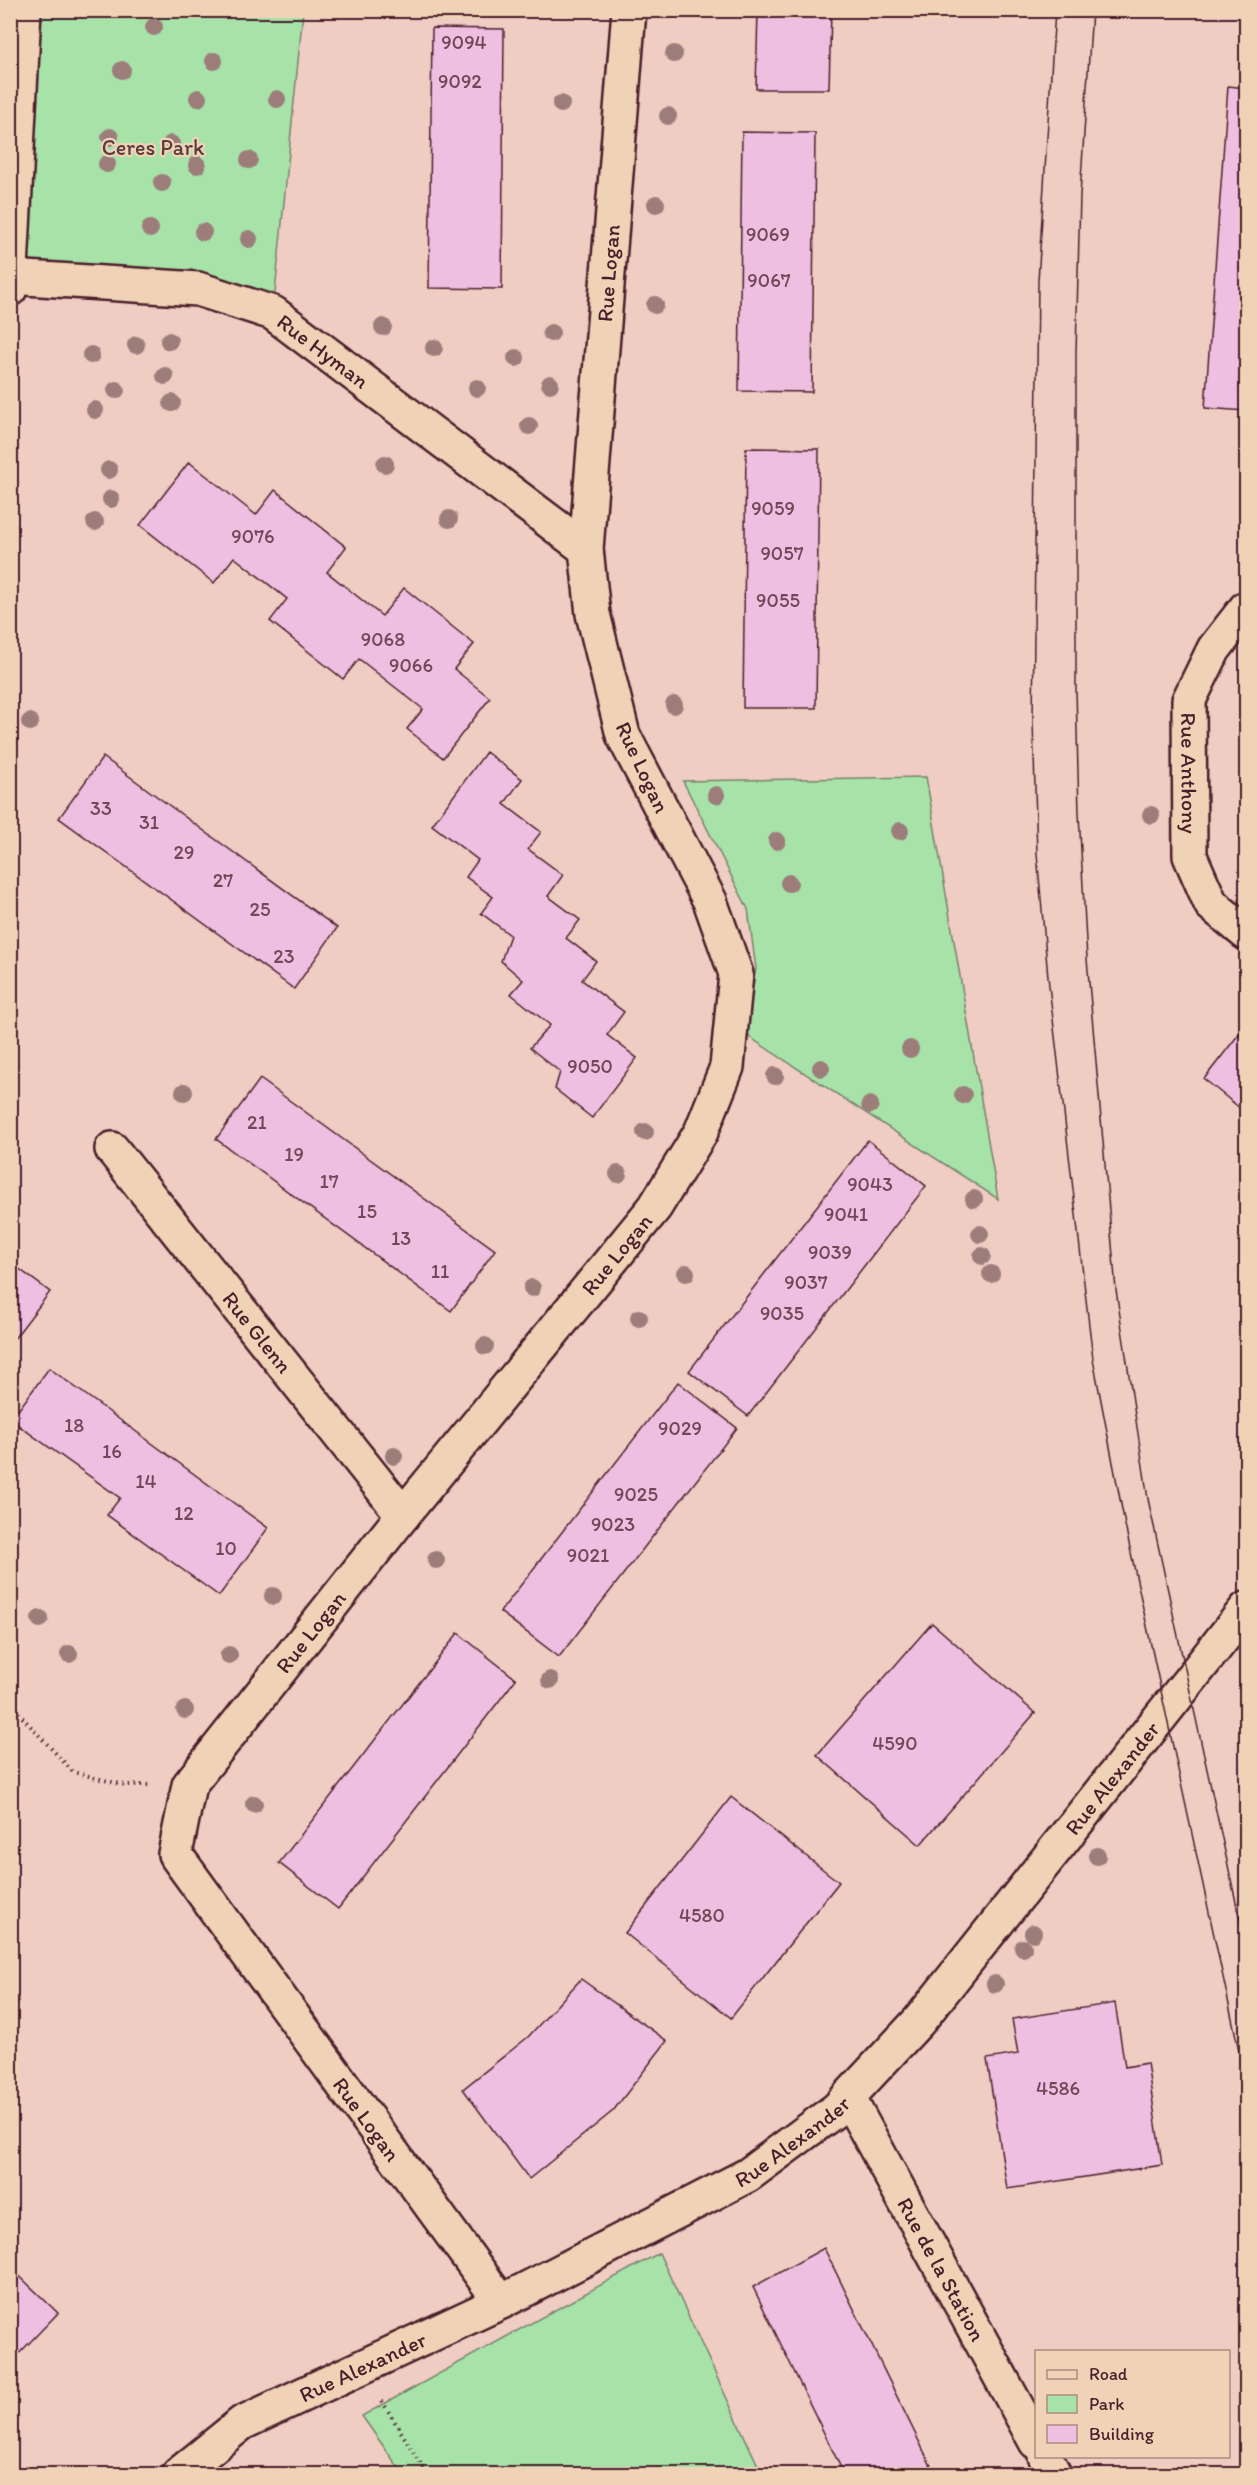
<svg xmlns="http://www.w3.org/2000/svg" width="1257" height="2485" viewBox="0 0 1257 2485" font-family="Itim,sans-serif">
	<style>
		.green { fill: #a7e3a9; stroke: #78816a; stroke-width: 1.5 }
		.building { fill: #eebfe1; stroke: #4a1f2b; stroke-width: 1.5 }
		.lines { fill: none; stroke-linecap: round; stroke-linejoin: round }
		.minor-casing { stroke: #4a1f2b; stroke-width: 38 }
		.path { stroke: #4a1f2b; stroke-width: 4; stroke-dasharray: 1.5 4.5; stroke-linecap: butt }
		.minor { stroke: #f0d3b6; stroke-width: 33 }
		.tram { stroke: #4a1f2b; stroke-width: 1.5 }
		.tree { fill: #9c7d7a }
		.labels { text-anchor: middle; stroke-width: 4.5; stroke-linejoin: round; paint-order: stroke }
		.number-label { font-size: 20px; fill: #734758 }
		.park-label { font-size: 22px; fill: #583c3e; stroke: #f0d3b6 }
		.street-label { font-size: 22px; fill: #4a1f2b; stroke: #f0d3b6 }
	</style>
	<rect width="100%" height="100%" fill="#efcdc3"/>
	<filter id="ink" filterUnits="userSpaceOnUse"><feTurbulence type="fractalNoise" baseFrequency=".0167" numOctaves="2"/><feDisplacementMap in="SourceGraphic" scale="12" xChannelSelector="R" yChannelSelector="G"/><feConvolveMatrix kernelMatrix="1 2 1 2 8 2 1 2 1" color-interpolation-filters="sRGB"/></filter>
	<g filter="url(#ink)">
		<g class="green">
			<polygon points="24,11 303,11 273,313 11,277"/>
			<polygon points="926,777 998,1199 743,1033 756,969 748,909 683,781"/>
			<polygon points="659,2253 762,2474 403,2474 362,2416"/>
		</g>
		<g class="building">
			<polygon points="758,10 831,10 829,89 756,89"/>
			<polygon points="432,28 504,29 502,289 429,288"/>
			<polygon points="1228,86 1246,88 1246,411 1205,408"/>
			<polygon points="742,132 815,133 812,392 739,391"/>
			<polygon points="746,448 819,449 816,708 743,708"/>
			<polygon points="189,462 256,515 275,490 346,547 327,572 382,616 404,588 474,644 454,669 490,698 443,758 407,729 423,709 359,659 343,679 270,621 287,599 234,557 214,583 140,525"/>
			<polygon points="486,752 522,779 504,804 541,832 528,849 563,875 548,896 580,920 566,938 596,961 582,980 624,1012 607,1035 637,1058 592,1118 555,1089 560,1072 530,1048 550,1025 511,994 523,980 501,961 510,935 481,913 493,897 466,877 478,860 432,825"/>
			<polygon points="103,757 337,928 294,989 59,818"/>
			<polygon points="1246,1025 1246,1113 1204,1079"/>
			<polygon points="260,1079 495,1250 451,1311 216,1139"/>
			<polygon points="868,1140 926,1186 748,1416 689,1371"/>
			<polygon points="10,1262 50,1292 10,1344"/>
			<polygon points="49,1368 268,1528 219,1596 107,1515 120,1498 11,1420"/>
			<polygon points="678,1382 737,1428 559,1657 500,1612"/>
			<polygon points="932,1623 1035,1713 920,1845 817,1755"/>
			<polygon points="458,1633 516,1679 338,1909 279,1863"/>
			<polygon points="731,1797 839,1882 731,2018 625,1933"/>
			<polygon points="581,1979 667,2041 613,2111 529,2179 463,2089 528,2037"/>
			<polygon points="1115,2003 1125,2067 1147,2063 1162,2165 1007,2189 987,2059 1018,2054 1012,2019"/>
			<polygon points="824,2248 935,2474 844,2474 753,2287"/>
			<polygon points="10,2267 58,2313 10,2363"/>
		</g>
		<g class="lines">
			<g class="minor-casing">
				<g id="minor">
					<path id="s1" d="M10,277l188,12 75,24 313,236"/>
					<polyline points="10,289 24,10"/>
					<path id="s2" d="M1246,608l-32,41 -25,51 1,156 21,48 35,29"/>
					<path id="s3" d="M112,1149l291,366"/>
					<path id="s4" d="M848,2097l188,345"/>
					<path id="s5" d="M501,2302l-326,-448 14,-69 214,-270 252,-308 46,-75 26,-65 9,-93 -26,-73 -87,-166 -30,-121 -7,-65 43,-539"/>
					<polyline points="1045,2456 1054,2474"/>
					<path id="s6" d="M179,2474l63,-51 259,-121 247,-127 89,-66 82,-88 327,-412"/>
				</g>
			</g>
			<g class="path">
				<polyline points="10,1704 73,1772 124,1785 149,1785"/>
				<polyline points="382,2401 427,2474"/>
			</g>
			<use href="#minor" class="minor"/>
			<g class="tram">
				<polyline points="1055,10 1038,281 1033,722 1037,854 1048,977 1093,1359 1125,1525 1246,2083"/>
				<polyline points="1092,10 1080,195 1076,353 1076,689 1079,814 1087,959 1116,1290 1148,1499 1246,1948"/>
			</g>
		</g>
		<g class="tree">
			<circle cx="154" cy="27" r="9"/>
			<circle cx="674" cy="54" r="9"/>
			<circle cx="214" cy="61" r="9"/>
			<circle cx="122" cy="70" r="9"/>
			<circle cx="198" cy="98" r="9"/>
			<circle cx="277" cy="99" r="9"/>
			<circle cx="561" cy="104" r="9"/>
			<circle cx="668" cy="116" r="9"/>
			<circle cx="110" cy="137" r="9"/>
			<circle cx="171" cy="144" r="9"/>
			<circle cx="249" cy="160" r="9"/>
			<circle cx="107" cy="164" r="9"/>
			<circle cx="197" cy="165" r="9"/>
			<circle cx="162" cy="183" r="9"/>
			<circle cx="656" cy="204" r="9"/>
			<circle cx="150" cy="229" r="9"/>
			<circle cx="203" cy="232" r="9"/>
			<circle cx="249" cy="239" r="9"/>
			<circle cx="655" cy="305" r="9"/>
			<circle cx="383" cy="327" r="9"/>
			<circle cx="551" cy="333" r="9"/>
			<circle cx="169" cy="341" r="9"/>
			<circle cx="136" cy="345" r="9"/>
			<circle cx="434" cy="348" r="9"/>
			<circle cx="91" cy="355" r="9"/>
			<circle cx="516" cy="358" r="9"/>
			<circle cx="165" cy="376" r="9"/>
			<circle cx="550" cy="384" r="9"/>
			<circle cx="477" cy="388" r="9"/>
			<circle cx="116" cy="390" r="9"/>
			<circle cx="172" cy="403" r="9"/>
			<circle cx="95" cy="410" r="9"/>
			<circle cx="529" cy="426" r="9"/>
			<circle cx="385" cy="464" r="9"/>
			<circle cx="109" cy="470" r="9"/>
			<circle cx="111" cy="499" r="9"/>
			<circle cx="449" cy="519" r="9"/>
			<circle cx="95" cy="522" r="9"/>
			<circle cx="674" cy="705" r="9"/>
			<circle cx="30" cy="722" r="9"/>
			<circle cx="716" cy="795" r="9"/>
			<circle cx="1151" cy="815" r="9"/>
			<circle cx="900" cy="831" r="9"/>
			<circle cx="777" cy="841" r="9"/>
			<circle cx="789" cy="883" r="9"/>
			<circle cx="910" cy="1049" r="9"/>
			<circle cx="821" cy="1068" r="9"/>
			<circle cx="775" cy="1076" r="9"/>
			<circle cx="184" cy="1092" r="9"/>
			<circle cx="963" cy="1095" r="9"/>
			<circle cx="870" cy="1105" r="9"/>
			<circle cx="645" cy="1132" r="9"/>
			<circle cx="618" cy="1174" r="9"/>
			<circle cx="974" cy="1199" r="9"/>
			<circle cx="980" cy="1234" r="9"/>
			<circle cx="982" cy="1256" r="9"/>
			<circle cx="686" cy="1273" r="9"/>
			<circle cx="991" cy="1274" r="9"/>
			<circle cx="532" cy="1288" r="9"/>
			<circle cx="639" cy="1318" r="9"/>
			<circle cx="485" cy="1346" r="9"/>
			<circle cx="394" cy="1456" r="9"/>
			<circle cx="436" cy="1560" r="9"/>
			<circle cx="273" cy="1596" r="9"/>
			<circle cx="40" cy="1619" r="9"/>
			<circle cx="69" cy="1654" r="9"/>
			<circle cx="229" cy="1655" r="9"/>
			<circle cx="550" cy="1680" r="9"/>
			<circle cx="185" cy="1710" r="9"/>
			<circle cx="254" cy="1804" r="9"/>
			<circle cx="1097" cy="1856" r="9"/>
			<circle cx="1033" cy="1933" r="9"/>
			<circle cx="1023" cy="1948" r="9"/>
			<circle cx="995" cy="1984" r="9"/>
		</g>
	</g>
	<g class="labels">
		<g class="number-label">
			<text x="464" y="49">9094</text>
			<text x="460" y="88">9092</text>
			<text x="768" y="241">9069</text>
			<text x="769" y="287">9067</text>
			<text x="773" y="515">9059</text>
			<text x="253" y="543">9076</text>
			<text x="782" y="560">9057</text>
			<text x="778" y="607">9055</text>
			<text x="383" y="646">9068</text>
			<text x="411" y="672">9066</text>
			<text x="101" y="815">33</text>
			<text x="149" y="829">31</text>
			<text x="184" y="859">29</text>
			<text x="223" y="887">27</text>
			<text x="260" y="916">25</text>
			<text x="284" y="963">23</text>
			<text x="590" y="1073">9050</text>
			<text x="257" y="1129">21</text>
			<text x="294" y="1161">19</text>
			<text x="329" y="1188">17</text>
			<text x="870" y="1191">9043</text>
			<text x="367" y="1218">15</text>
			<text x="846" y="1221">9041</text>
			<text x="401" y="1245">13</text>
			<text x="830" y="1259">9039</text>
			<text x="440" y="1278">11</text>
			<text x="806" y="1289">9037</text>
			<text x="782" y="1320">9035</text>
			<text x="74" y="1432">18</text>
			<text x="680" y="1435">9029</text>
			<text x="112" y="1458">16</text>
			<text x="146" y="1488">14</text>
			<text x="636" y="1501">9025</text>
			<text x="184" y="1520">12</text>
			<text x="613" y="1531">9023</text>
			<text x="226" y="1555">10</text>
			<text x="588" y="1562">9021</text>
			<text x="895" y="1750">4590</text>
			<text x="702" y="1922">4580</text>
			<text x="1058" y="2095">4586</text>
		</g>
		<g class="park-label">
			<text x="153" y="155">Ceres Park</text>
		</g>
		<g class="street-label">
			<text dy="8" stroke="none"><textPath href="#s5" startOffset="2350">Rue Logan</textPath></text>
			<text dy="8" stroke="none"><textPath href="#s1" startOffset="330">Rue Hyman</textPath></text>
			<text transform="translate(643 767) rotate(65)" y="8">Rue Logan</text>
			<text dy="8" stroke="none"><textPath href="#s2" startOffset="182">Rue Anthony</textPath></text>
			<text dy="8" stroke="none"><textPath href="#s5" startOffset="1306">Rue Logan</textPath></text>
			<text dy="8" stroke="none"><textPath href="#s3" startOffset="234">Rue Glenn</textPath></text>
			<text dy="8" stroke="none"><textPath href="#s5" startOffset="820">Rue Logan</textPath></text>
			<text dy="8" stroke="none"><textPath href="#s6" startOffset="1186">Rue Alexander</textPath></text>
			<text transform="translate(367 2119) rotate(54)" y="8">Rue Logan</text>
			<text dy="8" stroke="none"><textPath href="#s6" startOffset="700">Rue Alexander</textPath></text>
			<text dy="8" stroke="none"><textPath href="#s4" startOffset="196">Rue de la Station</textPath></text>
			<text dy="8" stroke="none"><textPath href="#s6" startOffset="214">Rue Alexander</textPath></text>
		</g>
	</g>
	<rect width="1257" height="2485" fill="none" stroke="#f0d3b6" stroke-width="36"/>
	<rect x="18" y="18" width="1221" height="2449" fill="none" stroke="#4a1f2b" stroke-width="2" filter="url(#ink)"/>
	<rect x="1035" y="2350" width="195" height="108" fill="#f0d3b6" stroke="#ae8b7e" stroke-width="1.5"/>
	<rect x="1047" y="2370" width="30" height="9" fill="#f0d3b6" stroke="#ae8b7e" stroke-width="1.5"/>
	<text x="1089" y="2380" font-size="18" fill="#4a1f2b">Road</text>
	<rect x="1047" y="2395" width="30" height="18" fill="#a7e3a9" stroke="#ae8b7e" stroke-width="1.5"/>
	<text x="1089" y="2410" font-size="18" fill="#4a1f2b">Park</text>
	<rect x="1047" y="2425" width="30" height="18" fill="#eebfe1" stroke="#ae8b7e" stroke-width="1.5"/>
	<text x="1089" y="2440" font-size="18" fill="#4a1f2b">Building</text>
</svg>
